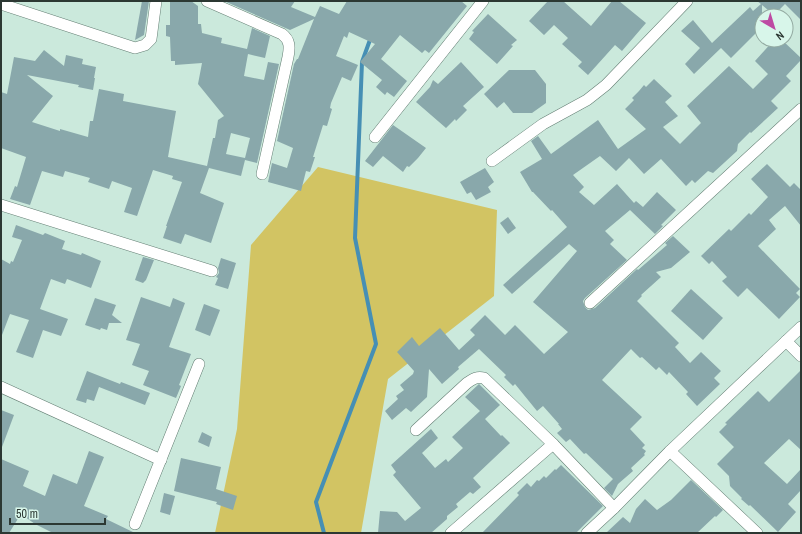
<svg xmlns="http://www.w3.org/2000/svg" width="802" height="534" viewBox="0 0 802 534" font-family="'Archivo Narrow',sans-serif">
	<style>
		.green { fill: #d2c463 }
		.lines { fill: none; stroke-linecap: round; stroke-linejoin: round }
		.stream { stroke: #468fb4; stroke-width: 4 }
		.building { fill: #89a8ab; fill-rule: evenodd }
		.minor-casing { stroke: #637e73; stroke-width: 12 }
		.minor { stroke: #fff; stroke-width: 11 }
	</style>
	<rect width="100%" height="100%" fill="#cbe9dc"/>
	<polygon class="green" points="318,167 497,210 494,296 388,379 361,533 215,533 237,429 251,245"/>
	<g class="lines">
		<polyline class="stream" points="324,533 316,502 376,344 355,238 362,62 371,37"/>
	</g>
	<g class="building">
		<polygon points="142,1 149,1 144,35 135,40"/>
		<path d="M170,1h21l7,5v18h3l1,9 20,5 -1,5 26,6 5,-21 18,8 -5,22 -17,-4 -4,22 20,4 4,-18 11,2 -22,99 -12,-3 -4,16 -32,-8 -9,25 24,10 -13,40 -26,-9 -4,10 -18,-6 4,-12h-1l16,-44 -10,-3 1,-3 -20,-6 -16,46 -13,-4 8,-24 -20,-7 -3,8 -21,-7 2,-4 -25,-7 -2,6 -21,-6 -12,34 -20,-6 5,-13 2,1 9,-30 -25,-9v-56l6,2 7,-37 21,4 9,-11 20,16 2,-11 17,4 -1,5 14,3 -2,11h1l-2,12 -15,-3 1,-2 -52,-10 26,21 -21,26 28,9v-2l28,8 2,-16h3l6,-32 25,5 -1,7 53,10 -8,46 39,9 6,-28h2l3,-18 6,-4 -26,-32 4,-21 -27,2v-4h-4l-1,-24 -4,-1v-11h4zM231,133l19,5 -5,20 -19,-4z"/>
		<polygon points="224,1 295,1 291,7 315,17 320,6 339,14 347,1 461,1 467,6 429,53 425,50 422,53 400,35 381,59 407,81 394,97 387,92 385,95 376,87 382,80 360,62 375,44 349,32 347,38 344,36 336,56 358,65 351,81 342,77 331,103 330,108 332,109 327,126 323,125 313,157 315,157 310,172 306,171 301,191 268,182 272,163 287,168 293,148 277,141 294,64 297,59 298,59 314,19 290,30"/>
		<polygon points="548,1 563,1 591,26 612,1 619,1 646,23 622,51 615,45 588,75 578,66 582,62 562,44 568,38 554,25 544,35 529,21"/>
		<polygon points="757,1 801,1 801,20 785,4 774,15 762,5 762,27 731,58 721,48 694,74 685,64 700,48 681,31 693,20 712,43 750,7 753,11 761,4"/>
		<polygon points="488,14 517,40 511,45 513,46 497,64 469,39 474,32 472,31"/>
		<polygon points="774,40 782,40 801,58 801,60 786,76 791,81 771,101 778,108 751,133 750,132 738,144 737,151 713,173 708,171 695,183 692,180 686,186 661,159 644,174 629,158 616,171 600,156 573,175 584,187 579,192 594,205 617,184 634,203 636,201 643,207 657,192 676,210 661,225 663,226 655,234 630,210 605,231 614,240 610,244 627,260 585,298 583,301 585,307 588,310 595,308 637,269 638,270 667,245 665,243 673,236 690,252 671,268 656,272 661,277 641,295 642,296 637,301 679,343 675,347 690,363 701,352 721,371 714,378 720,384 697,406 686,394 688,392 669,372 667,375 659,367 656,370 642,357 640,358 631,349 602,380 642,417 630,429 645,445 642,448 646,451 644,454 645,455 631,468 633,471 618,484 612,496 604,488 613,479 586,453 584,454 570,439 566,442 557,433 562,429 558,424 559,424 543,406 537,411 515,384 513,386 504,377 506,375 479,349 458,367 459,369 442,384 429,369 427,397 411,412 406,408 392,420 385,411 398,399 396,396 404,390 400,385 413,374 414,371 397,352 412,337 419,346 440,328 459,350 475,335 470,330 485,315 505,335 515,325 544,354 568,332 533,302 577,251 569,244 512,294 503,285 567,227 552,210 551,211 533,192 532,192 520,172 542,159 531,141 538,136 551,154 598,120 618,149 646,129 625,109 634,100 632,98 639,91 644,85 646,87 654,79 672,96 665,102 678,116 663,127 680,144 701,123 687,106 729,66 753,89 768,74 755,61"/>
		<polygon points="461,62 484,87 463,106 467,110 456,121 455,119 446,128 416,102 430,87 433,80 438,84"/>
		<polygon points="509,70 535,70 546,84 546,103 532,113 513,113 504,102 497,108 484,94"/>
		<polygon points="393,125 426,148 418,158 409,167 407,166 403,172 383,156 373,167 365,161"/>
		<polygon points="767,164 790,187 794,183 801,190 801,226 785,206 769,220 776,229 758,246 800,289 796,293 800,297 779,319 747,288 738,297 722,281 727,277 712,261 709,264 701,256 729,229 731,231 749,213 751,215 768,197 751,179"/>
		<polygon points="485,168 494,182 488,187 491,192 476,200 471,192 467,194 460,182"/>
		<polygon points="508,217 516,228 508,234 500,223"/>
		<polygon points="16,225 43,235 45,233 65,241 62,249 81,255 82,253 101,261 91,288 67,279 65,284 51,279 40,309 68,319 61,336 43,330 33,358 16,352 29,320 10,314 2,335 1,335 1,259 10,264 11,261 13,262 22,240 12,237"/>
		<polygon points="143,257 154,260 146,280 143,283 135,280"/>
		<polygon points="221,258 236,263 228,289 215,285 218,278 216,277 219,273 218,268"/>
		<polygon points="691,289 723,318 703,340 671,311"/>
		<polygon points="141,297 170,307 173,298 185,303 169,347 191,354 179,385 181,386 176,398 143,385 149,371 132,365 140,344 126,340"/>
		<polygon points="95,298 116,305 112,315 122,323 109,323 107,330 101,328 100,330 85,325"/>
		<polygon points="204,304 220,310 210,336 195,330"/>
		<polygon points="801,370 801,450 789,439 764,463 787,484 801,469 801,490 788,504 796,512 778,532 750,505 749,506 741,499 742,498 730,486 729,476 717,464 734,447 719,432 727,424 725,423 758,391 769,402"/>
		<polygon points="87,371 120,384 121,382 150,393 145,405 99,387 94,401 87,399 86,403 76,400"/>
		<polygon points="479,384 500,405 485,419 501,436 502,435 510,443 473,478 481,487 473,494 470,492 456,504 458,507 447,516 447,519 431,533 378,533 380,511 397,512 405,521 421,508 393,475 396,472 391,465 431,429 438,438 422,453 435,468 446,459 448,462 463,448 452,437 480,411 465,397"/>
		<polygon points="1,410 14,415 2,447 1,447"/>
		<polygon points="202,432 212,437 209,447 198,442"/>
		<polygon points="89,451 104,457 84,506 108,516 106,519 135,533 53,533 35,524 21,514 9,533 1,533 1,459 29,471 23,486 45,496 53,474 77,484"/>
		<polygon points="181,458 221,467 216,489 237,496 233,510 216,504 217,502 174,491"/>
		<polygon points="561,465 603,506 576,533 482,533 519,495 517,493 527,483 531,487 537,480 539,481 544,476 546,478 555,469 556,470"/>
		<polygon points="691,480 723,510 716,517 715,516 697,533 606,533 623,517 630,523 636,509 645,499 657,510 671,500"/>
		<polygon points="164,493 175,496 170,515 160,512"/>
	</g>
	<g class="lines">
		<g class="minor-casing">
			<g id="minor">
				<path d="M207,1l75,33c8,6 8,13 6,23l-26,117"/>
				<polyline points="1,4 135,48 145,45 151,39 156,1"/>
				<polyline points="375,137 483,1"/>
				<polyline points="492,161 543,124 587,100 606,85 687,1"/>
				<polyline points="1,205 212,271"/>
				<polyline points="590,303 801,109"/>
				<polyline points="786,341 801,356"/>
				<polyline points="1,387 161,460"/>
				<path d="M416,430l51,-47c6,-4 10,-7 17,-5l69,66 61,64"/>
				<polyline points="670,451 757,533"/>
				<polyline points="135,524 199,364"/>
				<polyline points="451,533 553,444"/>
				<polyline points="587,533 614,508 670,451 801,327"/>
			</g>
		</g>
		<use href="#minor" class="minor"/>
	</g>
	<rect width="802" height="534" fill="none" stroke="#2c3833" stroke-width="4"/>
	<g transform="translate(774 28) rotate(142)"><circle r="19" fill="#d8f6ea" stroke="#93aaa1"/>
	<path d="M0-3L7 15L0 10L-7 15Z" fill="#bd4aa3"/>
	<text y="-6" font-size="11" font-weight="bold" text-anchor="middle" fill="#2c3833">N</text>
	</g>
	<path d="M10 518v6h95v-6" fill="none" stroke="#2c3833" stroke-width="2"/>
	<text x="16" y="518" font-size="12" fill="#2c3833" stroke="#d8f6ea" stroke-width="3" paint-order="stroke">50 m</text>
</svg>
